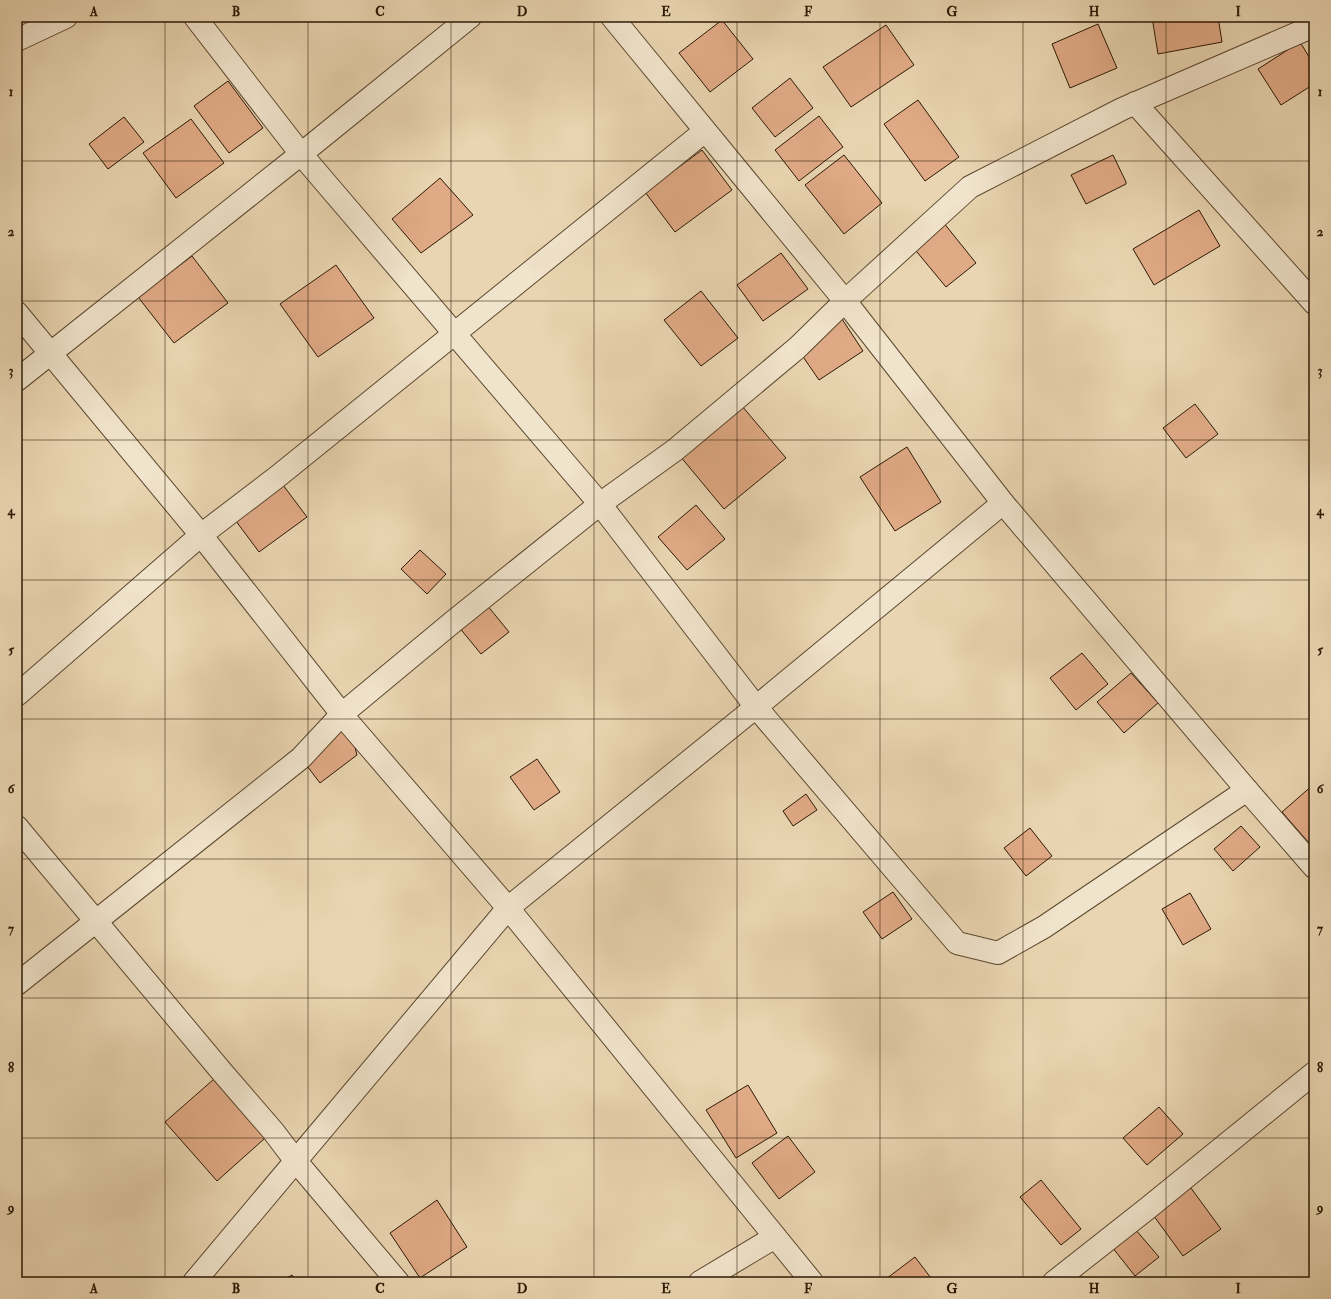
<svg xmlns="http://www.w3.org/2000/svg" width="1331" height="1299" viewBox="0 0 1331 1299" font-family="'IM FELL Double Pica',serif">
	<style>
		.building { fill: #e0aa86; stroke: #2c1904 }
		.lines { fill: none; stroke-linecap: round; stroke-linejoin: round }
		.minor-casing { stroke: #5b482f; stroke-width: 24 }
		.minor { stroke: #f1e4cc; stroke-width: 22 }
		.grid { fill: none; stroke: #2c1904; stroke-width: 1; stroke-opacity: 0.55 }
		.neatline { fill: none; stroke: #2c1904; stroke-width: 1.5 }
		.grid-label { font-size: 13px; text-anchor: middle; font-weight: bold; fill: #2c1904 }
	</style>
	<rect width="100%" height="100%" fill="#e9d5b1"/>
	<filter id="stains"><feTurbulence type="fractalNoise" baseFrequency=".005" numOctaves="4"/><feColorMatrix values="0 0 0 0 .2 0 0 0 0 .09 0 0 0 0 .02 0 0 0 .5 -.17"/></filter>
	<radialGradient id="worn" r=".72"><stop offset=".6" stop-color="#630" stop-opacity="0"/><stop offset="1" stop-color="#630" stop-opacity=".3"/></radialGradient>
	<g class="building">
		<polygon points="1152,17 1218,17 1222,42 1158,54"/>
		<polygon points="722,20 753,59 710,92 679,53"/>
		<polygon points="1098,24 1117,68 1070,88 1052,44"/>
		<polygon points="886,25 914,65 851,107 823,67"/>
		<polygon points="1300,42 1314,65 1314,84 1281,105 1258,69"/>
		<polygon points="790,78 813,108 775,137 752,108"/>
		<polygon points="228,81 263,128 229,153 194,106"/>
		<polygon points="918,100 959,157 925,181 884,124"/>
		<polygon points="819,116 843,147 799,181 775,150"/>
		<polygon points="124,117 144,142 108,169 89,144"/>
		<polygon points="191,119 224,163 176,198 143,153"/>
		<polygon points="702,150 732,190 675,232 645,192"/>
		<polygon points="844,155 882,203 844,234 805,185"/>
		<polygon points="1113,155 1126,182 1126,184 1086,204 1071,175"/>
		<polygon points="440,178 473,215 421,253 392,219"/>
		<polygon points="1199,210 1220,246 1154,285 1133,249"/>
		<polygon points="943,222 976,263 946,287 912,246"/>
		<polygon points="781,253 808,289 763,321 737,285"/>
		<polygon points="192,256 228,303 174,343 138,297"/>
		<polygon points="336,265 374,318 318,357 280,304"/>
		<polygon points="701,291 738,338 701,366 664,320"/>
		<polygon points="842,319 863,351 819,380 797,348"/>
		<polygon points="736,399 786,458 724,509 675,450"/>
		<polygon points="1195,404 1218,434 1186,458 1163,428"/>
		<polygon points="907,447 941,502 895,531 860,477"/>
		<polygon points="277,477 307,517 259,552 230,513"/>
		<polygon points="696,505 725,539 687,570 658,537"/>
		<polygon points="420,550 446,574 427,594 401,569"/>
		<polygon points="482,599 509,632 481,654 454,621"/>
		<polygon points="1082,653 1108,684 1076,710 1050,678"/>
		<polygon points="1131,673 1158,703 1124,733 1097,702"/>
		<polygon points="348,722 357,755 320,783 301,758"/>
		<polygon points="537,759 560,792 534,810 510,777"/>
		<polygon points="1314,784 1314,838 1309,843 1282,812"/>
		<polygon points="806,794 817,810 793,826 783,811"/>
		<polygon points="1241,826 1260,847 1233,871 1214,849"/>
		<polygon points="1030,828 1052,856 1026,876 1004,848"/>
		<polygon points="893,892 912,919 882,939 863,912"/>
		<polygon points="1190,893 1211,929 1183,945 1162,909"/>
		<polygon points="222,1072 273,1131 217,1181 165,1122"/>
		<polygon points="748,1085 777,1133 736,1158 706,1110"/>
		<polygon points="1159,1107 1183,1134 1147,1165 1123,1138"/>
		<polygon points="788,1136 815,1172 779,1199 752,1163"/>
		<polygon points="1041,1180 1081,1229 1061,1245 1020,1197"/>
		<polygon points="1185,1180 1221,1229 1183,1256 1148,1208"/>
		<polygon points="437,1200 467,1247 420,1278 390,1233"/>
		<polygon points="1135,1229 1159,1257 1135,1276 1112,1247"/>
		<polygon points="915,1257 934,1282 882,1282"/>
		<polygon points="292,1275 297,1282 280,1282"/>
	</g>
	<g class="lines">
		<g class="minor-casing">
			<g id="minor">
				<polyline points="195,17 301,154 600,504 756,707 957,943 998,953 1044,927 1247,790"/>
				<polyline points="612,17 845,301 1003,503 1247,790 1314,867"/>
				<polyline points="17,40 66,17"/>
				<polyline points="1135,103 1314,303"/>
				<polyline points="17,313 201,535 348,722 508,908 812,1282"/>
				<polyline points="17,380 301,154 470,17"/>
				<polyline points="17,695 201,535 277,477 705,131"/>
				<polyline points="17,827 222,1072 273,1131 295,1160 398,1282"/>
				<polyline points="17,984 301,758 342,714 454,621 600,504 675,450 797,348 845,301 970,187 1122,109 1314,26"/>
				<polyline points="194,1282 508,908 756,707 1003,503"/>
				<polyline points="700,1282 775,1237"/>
				<polyline points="1054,1282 1148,1208 1314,1073"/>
			</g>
		</g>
		<use href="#minor" class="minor"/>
	</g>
	<path class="grid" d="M165,17v1265M308,17v1265M451,17v1265M594,17v1265M737,17v1265M880,17v1265M1023,17v1265M1166,17v1265M17,161h1297M17,301h1297M17,440h1297M17,580h1297M17,719h1297M17,859h1297M17,998h1297M17,1138h1297"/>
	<rect width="1331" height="1299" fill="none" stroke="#e9d5b1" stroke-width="44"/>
	<rect x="22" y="22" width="1287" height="1255" class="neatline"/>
	<g class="grid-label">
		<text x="94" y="16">A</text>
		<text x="236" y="16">B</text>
		<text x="380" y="16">C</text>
		<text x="522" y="16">D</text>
		<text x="666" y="16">E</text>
		<text x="808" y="16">F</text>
		<text x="952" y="16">G</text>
		<text x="1094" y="16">H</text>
		<text x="1238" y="16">I</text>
		<text x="11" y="96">1</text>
		<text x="1320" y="96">1</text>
		<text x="11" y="236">2</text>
		<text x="1320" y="236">2</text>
		<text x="11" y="375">3</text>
		<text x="1320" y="375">3</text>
		<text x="11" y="515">4</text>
		<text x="1320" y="515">4</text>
		<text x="11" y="654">5</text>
		<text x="1320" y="654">5</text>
		<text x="11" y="793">6</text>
		<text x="1320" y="793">6</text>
		<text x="11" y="933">7</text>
		<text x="1320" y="933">7</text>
		<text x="11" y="1072">8</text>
		<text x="1320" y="1072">8</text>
		<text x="11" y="1212">9</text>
		<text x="1320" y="1212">9</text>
		<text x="94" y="1293">A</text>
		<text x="236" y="1293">B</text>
		<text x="380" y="1293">C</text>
		<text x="522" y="1293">D</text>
		<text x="666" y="1293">E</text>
		<text x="808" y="1293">F</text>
		<text x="952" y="1293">G</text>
		<text x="1094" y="1293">H</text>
		<text x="1238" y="1293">I</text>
	</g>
	<rect width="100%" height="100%" filter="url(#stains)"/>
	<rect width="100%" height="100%" fill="url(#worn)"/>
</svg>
